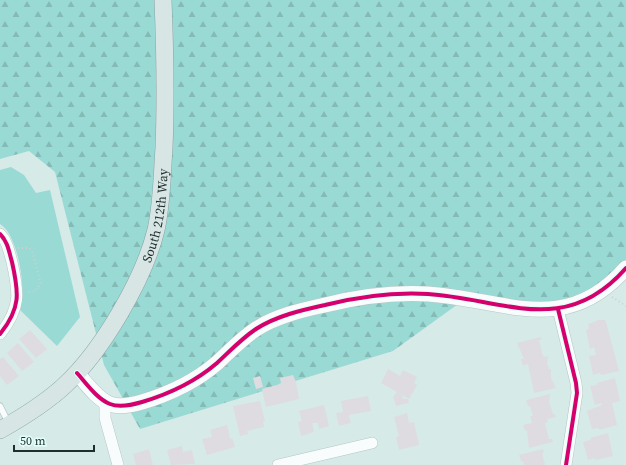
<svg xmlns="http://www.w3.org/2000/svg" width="626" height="465" viewBox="0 0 626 465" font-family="'Source Serif 4',serif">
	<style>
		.forest { fill: url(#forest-firs) }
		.park { fill: #9adad5 }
		.building { fill: #dedce1 }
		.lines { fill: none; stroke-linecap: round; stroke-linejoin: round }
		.lane-casing { stroke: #b5c6c4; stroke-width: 7 }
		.street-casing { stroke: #b5c6c4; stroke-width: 12 }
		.secondary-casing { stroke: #b5c6c4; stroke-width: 16 }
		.primary-casing { stroke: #87a5a3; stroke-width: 18 }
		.path { stroke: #ccd2d1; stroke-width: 2; stroke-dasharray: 1 3; stroke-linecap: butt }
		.lane { stroke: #f9fcfc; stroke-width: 5.5 }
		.street { stroke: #f9fcfc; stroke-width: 11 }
		.secondary { stroke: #f9fcfc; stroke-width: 15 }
		.primary { stroke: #d8e5e5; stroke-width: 17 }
		.cycleway-casing { stroke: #e1fefb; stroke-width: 6 }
		.cycleway { stroke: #d6006c; stroke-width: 4 }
		.labels { text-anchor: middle; stroke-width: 4; stroke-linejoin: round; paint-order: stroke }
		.street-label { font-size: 13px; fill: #1f2d2c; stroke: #e1fefb }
	</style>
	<defs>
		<pattern id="forest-firs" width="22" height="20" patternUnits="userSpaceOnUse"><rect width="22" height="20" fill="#9adad5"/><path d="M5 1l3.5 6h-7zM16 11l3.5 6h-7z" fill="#84bbb7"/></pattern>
	</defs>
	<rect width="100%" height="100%" fill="#d6eae8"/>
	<polygon class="forest" points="0,0 626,0 626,273 558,309 465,299 393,351 140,429 104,365 55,172 29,151 0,159"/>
	<path class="park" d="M11,167l13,8 12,18 14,-3 30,127 -23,29 -37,-36c7,-19 -2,-76 -20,-86v-54z"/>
	<g class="building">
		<polygon points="599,320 605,320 606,322 619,371 601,375 600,373 593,375 589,356 596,355 594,347 590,349 586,330 589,329 588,324"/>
		<polygon points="30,330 47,349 36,358 19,339"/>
		<polygon points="541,337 542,340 539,340 542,353 544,357 548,356 547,363 549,369 551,369 551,378 556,388 534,393 528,364 523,366 521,359 524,359 517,343"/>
		<polygon points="18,343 34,362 22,371 7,353"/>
		<polygon points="3,357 19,376 7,385 0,376 0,359"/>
		<polygon points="388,369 400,376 403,370 417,377 414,383 417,385 409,399 402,395 403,399 408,399 409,403 396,406 393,397 397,392 381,383"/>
		<polygon points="293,375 296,382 299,399 266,407 262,389 277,385 281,383 280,378"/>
		<polygon points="260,376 263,387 256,389 253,378"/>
		<polygon points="615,378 620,401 612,403 617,425 599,430 599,428 592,429 587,411 602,405 602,403 595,405 590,386 597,385 597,383"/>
		<polygon points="550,394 549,402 553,414 555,414 556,417 547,419 548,422 545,423 549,439 552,439 553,442 529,448 527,430 525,431 523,425 532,423 530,416 533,416 530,406 528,406 526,400"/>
		<polygon points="368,396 371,411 349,415 351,423 339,426 336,413 343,412 341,401"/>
		<polygon points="260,401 265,421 263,421 264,427 247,431 248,434 240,436 233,406"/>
		<polygon points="324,405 329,426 319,429 318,423 312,423 314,432 301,436 298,422 302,421 299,411"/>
		<polygon points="407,413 409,423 414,422 419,445 399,450 396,437 399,436 394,417"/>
		<polygon points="227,425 230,439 232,438 235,447 207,455 202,439 212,437 210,430"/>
		<polygon points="608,433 613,456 595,460 595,458 588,460 583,442 591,440 590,438"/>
		<polygon points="182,446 183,452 192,450 195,464 171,465 167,450"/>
		<polygon points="149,449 153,465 136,465 133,454"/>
		<polygon points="543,449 544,452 542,453 545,465 524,465 523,461 521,461 519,455"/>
	</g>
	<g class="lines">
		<g class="lane-casing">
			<polyline id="lane" points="0,406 9,424"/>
		</g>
		<g class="street-casing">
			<g id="street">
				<path d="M0,234c8,8 9,18 12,28 7,31 9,46 -12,72"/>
				<polyline points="558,309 576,383 577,393 566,465"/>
				<polyline points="105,402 105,418 118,465"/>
				<polyline points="278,465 372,443"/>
			</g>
		</g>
		<g class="secondary-casing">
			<path id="secondary" d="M77,373c9,10 20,26 33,31 10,4 22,1 32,-2 27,-8 54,-21 75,-39 13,-12 24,-24 39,-34 20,-13 46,-19 69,-24 32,-8 70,-13 103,-11 76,5 137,44 198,-26"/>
		</g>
		<g class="primary-casing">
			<g id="primary">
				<path id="s1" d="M0,430c23,-13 46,-27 65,-45 37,-34 79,-106 91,-155 6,-27 6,-55 8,-82 2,-49 1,-98 -1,-148"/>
			</g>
		</g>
		<g class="path">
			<polyline points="18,248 29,248 32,251 41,284 35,291 27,293"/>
			<polyline points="612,297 626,306"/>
		</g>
		<use href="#lane" class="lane"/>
		<use href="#street" class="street"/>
		<use href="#secondary" class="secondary"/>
		<use href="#primary" class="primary"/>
		<g class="cycleway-casing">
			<g id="cycleway">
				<path d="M0,234c8,8 9,18 12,28 7,31 9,46 -12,72"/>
				<polyline points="558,309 576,383 577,393 566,465"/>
				<path d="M77,373c9,10 20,26 33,31 10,4 22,1 32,-2 27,-8 54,-21 75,-39 13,-12 24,-24 39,-34 20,-13 46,-19 69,-24 32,-8 70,-13 103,-11 76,5 137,44 198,-26"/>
			</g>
		</g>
		<use href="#cycleway" class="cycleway"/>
	</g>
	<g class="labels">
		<g class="street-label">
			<text dy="5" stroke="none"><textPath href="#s1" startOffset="275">South 212th Way</textPath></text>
		</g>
	</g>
	<path d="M14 445v6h80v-6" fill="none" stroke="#1f2d2c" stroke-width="2"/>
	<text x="20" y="445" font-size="12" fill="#1f2d2c" stroke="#e1fefb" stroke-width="3" paint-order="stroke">50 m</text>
</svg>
